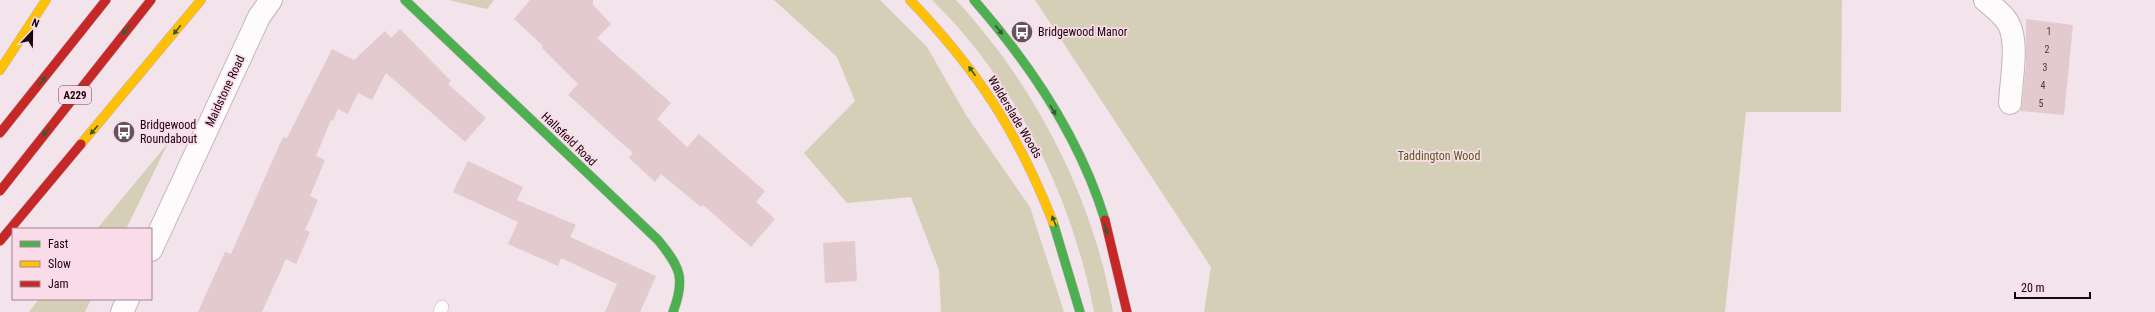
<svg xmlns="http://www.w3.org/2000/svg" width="2155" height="312" viewBox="0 0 2155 312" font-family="'Roboto Condensed',sans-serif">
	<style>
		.green { fill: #d4cfb6 }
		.building { fill: #e2cacf }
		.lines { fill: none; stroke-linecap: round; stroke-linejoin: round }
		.lane-casing { stroke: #c6b2bb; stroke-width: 14 }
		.street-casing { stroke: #c6b2bb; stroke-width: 24 }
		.fast-casing { stroke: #c6b2bb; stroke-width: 10 }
		.slow-casing { stroke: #c6b2bb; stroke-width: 10 }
		.jam-casing { stroke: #c6b2bb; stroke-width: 10 }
		.lane { stroke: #fdfbfc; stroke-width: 13 }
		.street { stroke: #fdfbfc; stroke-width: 22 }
		.fast { stroke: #4caf50; stroke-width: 9 }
		.slow { stroke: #ffc107; stroke-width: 9 }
		.jam { stroke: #c62828; stroke-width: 9 }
		.oneway { fill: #335a30 }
		.labels { text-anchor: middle; stroke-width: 3.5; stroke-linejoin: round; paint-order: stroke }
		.number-label { font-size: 10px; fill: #4d3640 }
		.shield { fill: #fadce9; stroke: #5d4550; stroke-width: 1 }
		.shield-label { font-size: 11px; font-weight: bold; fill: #1a040f }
		.poi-label { font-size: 12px; fill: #1a040f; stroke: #fadce9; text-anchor: start }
		.street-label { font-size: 12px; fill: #1a040f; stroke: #fadce9 }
		.park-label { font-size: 12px; fill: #595c21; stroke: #fadce9 }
	</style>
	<rect width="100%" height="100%" fill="#f3e3ea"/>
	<g class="green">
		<polygon points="449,0 494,0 487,9"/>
		<polygon points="774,0 880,0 927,47 966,115 1030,207 1064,312 941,312 939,270 911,197 847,203 804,153 855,101 837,57"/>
		<path d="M932,0h24c79,85 137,197 157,312h-19c-21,-113 -79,-232 -162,-312z"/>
		<polygon points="1035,0 1842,0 1841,112 1746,112 1725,312 1204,312 1211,267"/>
		<polygon points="168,143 126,229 97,229"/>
		<polygon points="39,299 91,299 85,312 29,312"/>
	</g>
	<g class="building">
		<polygon points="530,0 593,0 593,5 611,24 597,38 671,103 657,119 687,147 699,134 765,191 756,202 775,219 751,247 703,205 701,207 661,174 655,182 629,158 633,153 568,95 578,84 542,48 543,46 514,19"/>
		<polygon points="2026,19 2073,25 2064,115 2020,111 2022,104 2026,65"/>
		<polygon points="400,29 451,81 448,84 486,118 465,142 386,73 372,100 358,93 348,114 338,109 333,121 331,120 316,156 325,160 310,196 318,200 305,230 310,232 296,264 286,259 262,312 198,312 225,252 231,254 283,137 287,138 332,49 354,60 385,31 391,38"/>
		<polygon points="468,161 523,187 517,200 576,225 570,237 656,276 640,312 605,312 617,284 561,258 558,266 508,244 518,222 453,192"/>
		<polygon points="855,241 857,281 825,283 823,243"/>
	</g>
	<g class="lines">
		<g class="lane-casing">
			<polyline id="lane" points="440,312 442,307"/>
		</g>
		<g class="street-casing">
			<g id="street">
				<path d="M1985,0c9,8 21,16 25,27 8,20 1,54 0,76"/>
				<polyline points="151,250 259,17 271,0"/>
				<polyline points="122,312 128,299"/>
			</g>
		</g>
		<g class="fast-casing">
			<g id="fast">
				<path d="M405,0l253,240c22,27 28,38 15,72"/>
				<path d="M974,0c56,64 106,138 131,220"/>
				<polyline points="1053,222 1080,312"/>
			</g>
		</g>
		<g class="slow-casing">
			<g id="slow">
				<path d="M910,0c68,71 107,131 143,222"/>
				<polyline points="0,70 46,0"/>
				<polyline points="81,144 201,0"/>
			</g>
		</g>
		<g class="jam-casing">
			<g id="jam">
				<polyline points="0,133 106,0"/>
				<polyline points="0,191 151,0"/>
				<polyline points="1105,220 1127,312"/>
				<polyline points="0,241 81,144"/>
			</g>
		</g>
		<use href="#lane" class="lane"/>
		<use href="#street" class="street"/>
		<use href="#fast" class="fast"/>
		<use href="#slow" class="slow"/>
		<use href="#jam" class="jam"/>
	</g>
	<defs><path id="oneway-solid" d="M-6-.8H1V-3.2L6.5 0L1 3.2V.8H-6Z"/></defs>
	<g class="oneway">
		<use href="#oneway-solid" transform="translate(126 30) rotate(129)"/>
		<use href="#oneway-solid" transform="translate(177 30) rotate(129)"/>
		<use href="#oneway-solid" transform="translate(999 30) rotate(52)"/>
		<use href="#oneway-solid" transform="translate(972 71) rotate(-126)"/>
		<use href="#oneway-solid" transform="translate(42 81) rotate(-51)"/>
		<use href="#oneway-solid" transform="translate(1053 110) rotate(60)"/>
		<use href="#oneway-solid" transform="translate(94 130) rotate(130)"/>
		<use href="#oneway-solid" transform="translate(46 132) rotate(128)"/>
		<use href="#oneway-solid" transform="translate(1054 221) rotate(-112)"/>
		<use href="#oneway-solid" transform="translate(1106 229) rotate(73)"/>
	</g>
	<defs>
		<g id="bus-disc" transform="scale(1.15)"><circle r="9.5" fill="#66525c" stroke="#fadce9"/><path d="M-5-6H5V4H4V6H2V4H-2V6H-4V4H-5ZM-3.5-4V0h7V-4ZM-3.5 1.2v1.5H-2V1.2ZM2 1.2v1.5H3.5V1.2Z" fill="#fff"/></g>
	</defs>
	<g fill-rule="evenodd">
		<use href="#bus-disc" x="1022" y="32"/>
		<use href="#bus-disc" x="124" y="132"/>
	</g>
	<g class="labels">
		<g class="number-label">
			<text x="2049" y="35">1</text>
			<text x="2047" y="53">2</text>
			<text x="2045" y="71">3</text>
			<text x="2043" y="89">4</text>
			<text x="2041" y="107">5</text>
		</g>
		<rect class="shield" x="59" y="86" width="32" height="18" rx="3"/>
		<g class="shield-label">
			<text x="75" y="99">A229</text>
		</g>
		<g class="poi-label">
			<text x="1038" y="36">Bridgewood Manor</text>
			<text x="140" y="129">Bridgewood<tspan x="140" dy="14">Roundabout</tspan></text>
		</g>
		<g class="street-label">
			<text transform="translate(225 91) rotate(-65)" y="4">Maidstone Road</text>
			<text transform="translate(1015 117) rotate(59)" y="4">Walderslade Woods</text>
			<text transform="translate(569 139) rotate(44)" y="4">Hallsfield Road</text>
		</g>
		<g class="park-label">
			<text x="1439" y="160">Taddington Wood</text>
		</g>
	</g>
	<rect x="12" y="228" width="140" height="72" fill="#fadce9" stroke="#a08692"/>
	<rect x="20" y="241" width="20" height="6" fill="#4caf50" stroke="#a08692"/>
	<text x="48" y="248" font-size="12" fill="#1a040f">Fast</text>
	<rect x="20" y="261" width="20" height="6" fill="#ffc107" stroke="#a08692"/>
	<text x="48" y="268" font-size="12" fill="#1a040f">Slow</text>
	<rect x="20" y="281" width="20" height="6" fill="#c62828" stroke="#a08692"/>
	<text x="48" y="288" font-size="12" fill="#1a040f">Jam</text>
	<g transform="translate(32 32) rotate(22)" stroke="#fadce9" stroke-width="3" paint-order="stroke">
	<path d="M0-3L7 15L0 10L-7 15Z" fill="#1a040f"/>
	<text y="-6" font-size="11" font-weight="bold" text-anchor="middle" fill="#1a040f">N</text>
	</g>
	<path d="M2015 292v6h75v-6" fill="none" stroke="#1a040f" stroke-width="2"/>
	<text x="2021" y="292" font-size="12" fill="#1a040f" stroke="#fadce9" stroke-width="3" paint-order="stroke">20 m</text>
</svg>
